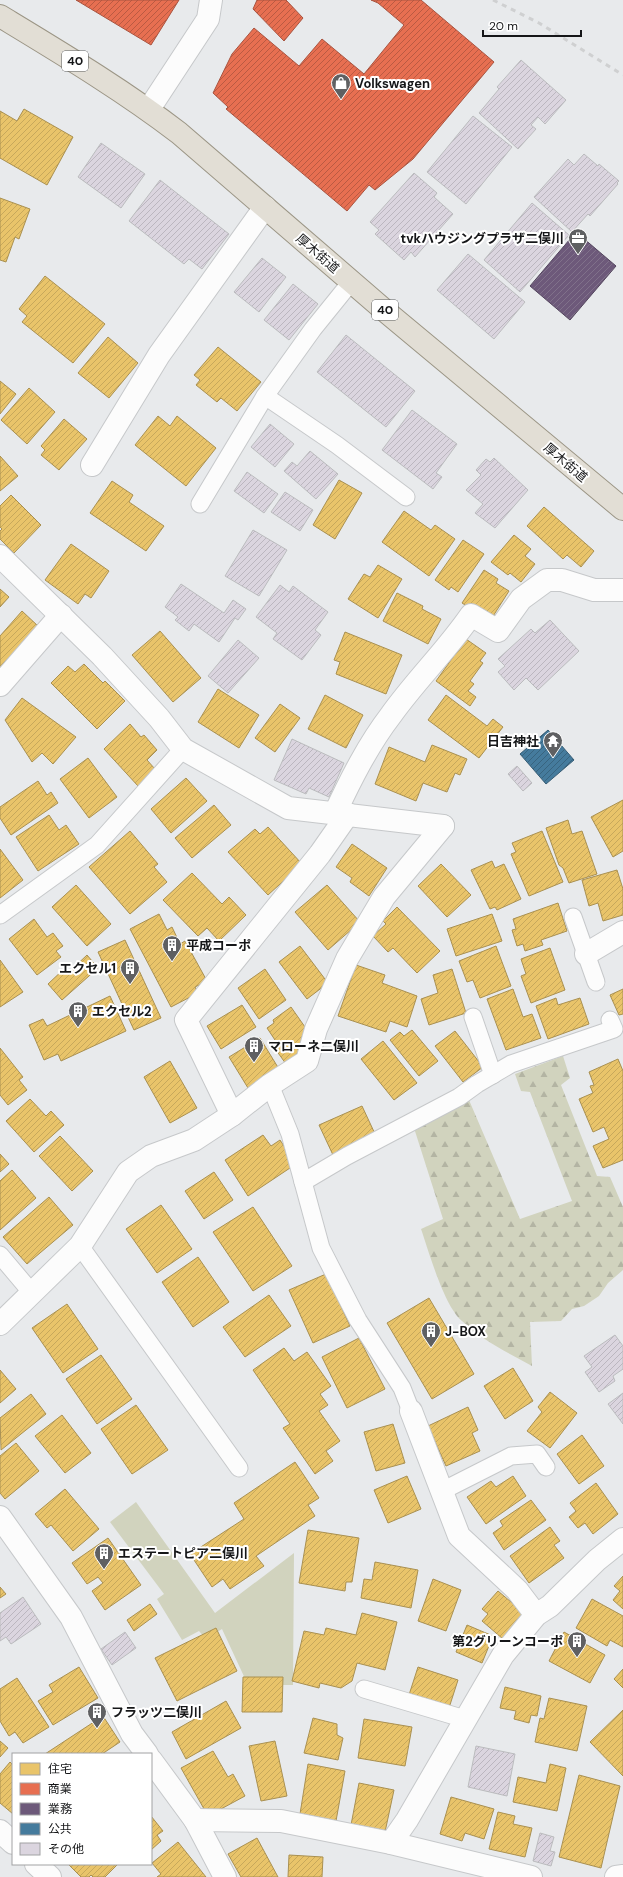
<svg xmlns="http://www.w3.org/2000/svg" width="623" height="1877" viewBox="0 0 623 1877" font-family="'DM Sans','Noto Sans JP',sans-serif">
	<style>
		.green { fill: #d1d3be }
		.forest { fill: url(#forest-firs) }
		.homes { fill: url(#homes-hatch); stroke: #a99051 }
		.shops { fill: url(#shops-hatch); stroke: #a85440 }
		.offices { fill: url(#offices-hatch); stroke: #53455d }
		.public { fill: url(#public-hatch); stroke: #375d75 }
		.building { fill: url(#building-hatch); stroke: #bbbcbe }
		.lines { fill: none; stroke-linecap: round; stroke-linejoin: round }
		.service-casing { stroke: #c6c8ca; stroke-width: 19 }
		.minor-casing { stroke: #c6c8ca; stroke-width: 24 }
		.tertiary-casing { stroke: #c6c8ca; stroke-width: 24 }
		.primary-casing { stroke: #9b9585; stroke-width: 24 }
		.service { stroke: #fcfcfc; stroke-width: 17 }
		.minor { stroke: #fcfcfc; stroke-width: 22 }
		.tertiary { stroke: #fcfcfc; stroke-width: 22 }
		.primary { stroke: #e2ded5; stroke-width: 22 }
		.rail { stroke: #cfd0d1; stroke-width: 3; stroke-dasharray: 5 5; stroke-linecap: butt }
		.labels { text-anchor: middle; stroke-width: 4; stroke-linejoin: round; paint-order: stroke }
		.shield { fill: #fff; stroke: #5b5c5d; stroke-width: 1 }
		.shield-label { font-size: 12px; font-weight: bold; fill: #151618 }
		.poi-label { font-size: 13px; font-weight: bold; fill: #151618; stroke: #fff; text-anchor: start }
		.street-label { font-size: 13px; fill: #151618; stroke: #fff }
	</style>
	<defs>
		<pattern id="forest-firs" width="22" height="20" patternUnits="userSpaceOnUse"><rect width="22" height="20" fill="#d1d3be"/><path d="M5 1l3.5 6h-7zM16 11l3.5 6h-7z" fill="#b3b4a3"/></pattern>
		<pattern id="homes-hatch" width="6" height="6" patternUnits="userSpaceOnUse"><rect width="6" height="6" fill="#e9c46a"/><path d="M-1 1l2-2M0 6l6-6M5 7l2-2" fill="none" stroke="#c7a85b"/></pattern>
		<pattern id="shops-hatch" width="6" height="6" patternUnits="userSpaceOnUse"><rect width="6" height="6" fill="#e76f51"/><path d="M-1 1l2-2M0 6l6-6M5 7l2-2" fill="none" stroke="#ba5a42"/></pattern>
		<pattern id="offices-hatch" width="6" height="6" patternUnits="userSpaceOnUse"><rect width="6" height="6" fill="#6d597a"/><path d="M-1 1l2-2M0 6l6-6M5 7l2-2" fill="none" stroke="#80718a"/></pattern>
		<pattern id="public-hatch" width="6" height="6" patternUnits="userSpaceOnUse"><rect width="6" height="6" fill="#457b9d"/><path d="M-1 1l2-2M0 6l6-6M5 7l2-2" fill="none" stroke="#38647f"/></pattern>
		<pattern id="building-hatch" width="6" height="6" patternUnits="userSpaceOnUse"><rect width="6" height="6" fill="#dbd5df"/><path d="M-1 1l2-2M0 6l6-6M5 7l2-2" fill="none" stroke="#bbb6bf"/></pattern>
	</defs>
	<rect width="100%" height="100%" fill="#e8eaec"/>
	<polygon class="green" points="136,1502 215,1613 294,1553 293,1685 248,1685 222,1629 206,1639 199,1631 182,1640 157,1599 164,1594 110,1522"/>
	<path class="forest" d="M563,1056l7,22 -9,7 36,91 13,1 13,30v63l-15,13 -9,13 -15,10 -12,3 -11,12 -31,1 2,44c-24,-13 -50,-26 -70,-45 -18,-15 -33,-69 -41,-92l22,-10 -29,-91 55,-28 51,119 52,-18 -42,-109 -9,-1 -6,-17z"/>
	<g class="homes">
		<polygon points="24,109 73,137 47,185 0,158 0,111 17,121"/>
		<polygon points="0,198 30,209 19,239 15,237 6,262 0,260"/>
		<polygon points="45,276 105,324 73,363 22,322 27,316 19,309"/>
		<polygon points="108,337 138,363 109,398 78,373"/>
		<polygon points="218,347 261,382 237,411 221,398 217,402 196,385 200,380 194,375"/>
		<polygon points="0,381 16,394 0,414"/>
		<polygon points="29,388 55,412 27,444 1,420"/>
		<polygon points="158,416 170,426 177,416 216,448 186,486 135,445"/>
		<polygon points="64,419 87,439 59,470 41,455 45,450 41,446"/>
		<polygon points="0,456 18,476 0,491"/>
		<polygon points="339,480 362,493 335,539 313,525"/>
		<polygon points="112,481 133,495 129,502 164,526 146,551 90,513"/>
		<polygon points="11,495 41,525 14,553 0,539 0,531 2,529 0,527 0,506"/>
		<polygon points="544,507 594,551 581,567 567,555 563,559 527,526"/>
		<polygon points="404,511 431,530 435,525 455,539 429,576 382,542"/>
		<polygon points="514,535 531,549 525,556 535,564 521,582 510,573 508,575 491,562"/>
		<polygon points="463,540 484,554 458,592 451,587 449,590 435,580"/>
		<polygon points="71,544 109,571 91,598 85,594 78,604 45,580"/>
		<polygon points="378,565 402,579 378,618 348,599 364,574 370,577"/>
		<polygon points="484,570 498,579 496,583 509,591 490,621 462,603"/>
		<polygon points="0,589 9,597 0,607"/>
		<polygon points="397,593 423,606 422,609 441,619 428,644 383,621"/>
		<polygon points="22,611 38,626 0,668 0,636"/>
		<polygon points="160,631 201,678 173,702 132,655"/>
		<polygon points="345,632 402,655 386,694 336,674 340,662 334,660"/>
		<polygon points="466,639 486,653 480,661 483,663 470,681 474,684 468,691 476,697 470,706 436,681"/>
		<polygon points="84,664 103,683 105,681 125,701 97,729 51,683 68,666 75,672"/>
		<polygon points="218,689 259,715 239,748 198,722"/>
		<polygon points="325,695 363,715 346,748 308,729"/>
		<polygon points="446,695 487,726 493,719 503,727 479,758 428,720"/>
		<polygon points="22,698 76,737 53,764 42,753 32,762 5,720"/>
		<polygon points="280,704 300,718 275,752 255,738"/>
		<polygon points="130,724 141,737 144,735 157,750 147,760 155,769 138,786 104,749"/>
		<polygon points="432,745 467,759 460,775 455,773 447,792 423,783 416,801 375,784 389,747 425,762"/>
		<polygon points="88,758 117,797 89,818 60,779"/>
		<polygon points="186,778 207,801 171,833 151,809"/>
		<polygon points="38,781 47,795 51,792 58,803 11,835 0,818 0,807"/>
		<polygon points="623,800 623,851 613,857 591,817"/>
		<polygon points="214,805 231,825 192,858 175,838"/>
		<polygon points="49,815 59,830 66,825 79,844 38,871 16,837"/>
		<polygon points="568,820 572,834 582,831 597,874 569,883 563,868 559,865 546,828"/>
		<polygon points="268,827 302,864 268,895 228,852 255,829 260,834"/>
		<polygon points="130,831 158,864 154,867 167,882 130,914 89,867"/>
		<polygon points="542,831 563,882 529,896 511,854 516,852 512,843"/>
		<polygon points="352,844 387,868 369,896 350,882 352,878 336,867"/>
		<polygon points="0,849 23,880 0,898"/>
		<polygon points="492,861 495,868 504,864 521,899 497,910 495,907 490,909 471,870"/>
		<polygon points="441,864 471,895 447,917 418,886"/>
		<polygon points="617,870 623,889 623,915 603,921 598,903 589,906 582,880"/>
		<polygon points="192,873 222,904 229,897 246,915 219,941 207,928 198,936 163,900"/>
		<polygon points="76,885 111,924 87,946 52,907"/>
		<polygon points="327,885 360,922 328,950 295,912"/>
		<polygon points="558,903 567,931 541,940 543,945 525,951 523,944 517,946 512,930 516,929 513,919"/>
		<polygon points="397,907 440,951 417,973 393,948 388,952 373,936 386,924 383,921"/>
		<polygon points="159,914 167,930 172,927 180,944 185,941 207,981 195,987 198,993 171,1007 130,929"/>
		<polygon points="492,914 502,941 456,956 447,929"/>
		<polygon points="34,919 47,937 53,933 63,946 56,951 61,957 37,975 9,939"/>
		<polygon points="125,940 161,1018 134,1030 98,952"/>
		<polygon points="300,946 328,983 307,999 279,962"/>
		<polygon points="496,946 511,986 480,998 473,980 467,982 459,961"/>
		<polygon points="550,948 565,990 531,1003 521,976 526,974 521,959"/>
		<polygon points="87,955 98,968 62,1000 48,984 65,968 69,972"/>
		<polygon points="0,960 23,992 0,1007"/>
		<polygon points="356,965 385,975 382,983 417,996 407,1027 390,1021 386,1032 338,1016"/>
		<polygon points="265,969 286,1000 259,1019 238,988"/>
		<polygon points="452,969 466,1013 429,1025 421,999 438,993 433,975"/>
		<polygon points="513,989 523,1017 532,1014 541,1038 506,1050 487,999"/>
		<polygon points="623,989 623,1014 619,1015 610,995"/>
		<polygon points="110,996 126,1031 61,1061 58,1054 44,1060 29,1025 43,1019 47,1026"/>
		<polygon points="556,998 558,1005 580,998 589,1024 548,1039 536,1006"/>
		<polygon points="242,1005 256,1027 221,1049 207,1026"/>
		<polygon points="291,1007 312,1037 297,1048 301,1054 286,1064 271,1043 275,1040 267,1028 274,1023 273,1020"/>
		<polygon points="412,1030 438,1061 419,1076 390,1040 400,1032 404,1036"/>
		<polygon points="455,1031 483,1067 463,1082 435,1046"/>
		<polygon points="260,1038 279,1069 248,1088 229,1057"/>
		<polygon points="383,1041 417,1083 394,1100 361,1059"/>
		<polygon points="0,1048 23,1077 19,1080 27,1090 8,1105 0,1095"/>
		<polygon points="618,1059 623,1071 623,1160 603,1168 593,1146 609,1139 604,1127 593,1132 579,1099 593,1093 590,1086 594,1085 589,1072"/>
		<polygon points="170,1061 197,1108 170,1123 144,1077"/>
		<polygon points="30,1099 46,1116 51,1111 64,1125 34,1152 6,1121"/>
		<polygon points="362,1106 376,1136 333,1155 319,1125"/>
		<polygon points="263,1135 271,1146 280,1140 296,1164 248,1196 225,1160"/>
		<polygon points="60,1136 93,1171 72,1191 39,1156"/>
		<polygon points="0,1154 9,1164 0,1172"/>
		<polygon points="12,1170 36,1198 0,1230 0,1181"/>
		<polygon points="214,1172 233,1200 204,1219 185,1191"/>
		<polygon points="49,1197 73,1225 27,1264 3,1237"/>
		<polygon points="161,1205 192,1249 157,1273 126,1229"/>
		<polygon points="253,1207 292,1266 253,1291 213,1232"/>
		<polygon points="198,1257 229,1302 193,1327 162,1282"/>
		<polygon points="326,1274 350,1326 313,1343 289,1290"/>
		<polygon points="269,1295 291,1326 245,1357 223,1327"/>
		<polygon points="429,1298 474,1374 432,1399 387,1323"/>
		<polygon points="67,1304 98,1349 63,1373 32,1328"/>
		<polygon points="359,1338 385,1389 347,1408 322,1357"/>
		<polygon points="284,1348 294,1361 307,1352 331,1386 320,1394 328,1405 319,1411 340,1441 326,1451 333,1461 315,1474 283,1428 290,1424 253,1370"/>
		<polygon points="101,1355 132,1399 97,1424 66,1379"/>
		<polygon points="513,1368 533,1401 505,1419 484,1386"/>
		<polygon points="0,1370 16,1389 0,1403"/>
		<polygon points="550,1392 577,1413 550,1448 527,1431 542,1412 538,1407"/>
		<polygon points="31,1394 46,1414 1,1450 0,1418"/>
		<polygon points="136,1405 168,1450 132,1474 101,1429"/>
		<polygon points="468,1407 478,1430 472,1433 480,1451 446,1466 428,1426"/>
		<polygon points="62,1415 91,1453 65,1473 35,1436"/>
		<polygon points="393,1424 405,1463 376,1471 364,1432"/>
		<polygon points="582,1435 604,1466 579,1484 557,1454"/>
		<polygon points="16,1443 39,1471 5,1499 0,1493 0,1456"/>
		<polygon points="295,1462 319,1498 308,1505 315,1516 256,1556 264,1566 230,1589 223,1579 212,1587 190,1554 244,1519 234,1503"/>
		<polygon points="407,1476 421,1509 388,1523 374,1490"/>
		<polygon points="513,1476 526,1496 486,1524 467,1497 491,1481 496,1487"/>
		<polygon points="596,1483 618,1514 593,1534 585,1523 578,1528 569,1517 576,1511 570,1503"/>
		<polygon points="65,1489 99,1529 73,1551 51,1525 47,1528 35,1514"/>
		<polygon points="531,1500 546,1520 504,1550 493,1533 503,1526 500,1521"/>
		<polygon points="550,1527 560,1541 554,1545 564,1558 529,1583 510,1556"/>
		<polygon points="308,1530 359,1538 352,1582 346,1582 345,1591 299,1583"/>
		<polygon points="108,1538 141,1585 105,1610 92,1591 103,1583 98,1577 87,1584 72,1563"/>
		<polygon points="375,1562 418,1570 411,1608 361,1598 364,1579 372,1580"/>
		<polygon points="623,1576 623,1609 613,1600 620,1591 614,1586"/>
		<polygon points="433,1579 461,1590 446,1631 418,1621"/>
		<polygon points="0,1587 6,1594 0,1598"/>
		<polygon points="498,1591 524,1613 503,1639 482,1621 488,1614 482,1609"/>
		<polygon points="592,1599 623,1616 623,1647 610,1640 607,1646 576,1628"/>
		<polygon points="150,1604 157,1614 134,1631 127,1620"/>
		<polygon points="362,1613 397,1622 385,1670 357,1663 352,1681 341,1688 320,1683 319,1688 292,1681 304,1631 324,1635 326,1628 356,1635"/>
		<polygon points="467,1625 493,1636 482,1663 456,1652"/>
		<polygon points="216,1628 237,1671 177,1701 155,1658"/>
		<polygon points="564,1632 605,1655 590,1683 549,1661"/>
		<polygon points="79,1667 98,1698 53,1725 38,1701 53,1692 49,1685"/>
		<polygon points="418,1667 458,1680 448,1711 408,1698"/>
		<polygon points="623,1669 623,1688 614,1679"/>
		<polygon points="243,1677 283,1677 282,1712 242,1712"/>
		<polygon points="17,1678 49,1727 23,1743 15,1732 9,1736 0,1721 0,1689"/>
		<polygon points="505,1687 541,1696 537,1716 531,1715 529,1723 514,1719 516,1711 500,1708"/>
		<polygon points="549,1698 587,1706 577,1751 535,1742 540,1718 544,1719"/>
		<polygon points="226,1701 241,1728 186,1759 172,1732"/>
		<polygon points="623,1710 623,1776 590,1742"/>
		<polygon points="103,1716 120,1742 102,1754 45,1754"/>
		<polygon points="313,1718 337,1724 337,1735 343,1738 338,1760 304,1753"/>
		<polygon points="364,1719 412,1727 405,1766 358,1758"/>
		<polygon points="0,1741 8,1748 0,1757"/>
		<polygon points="275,1741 287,1796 261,1801 249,1746"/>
		<polygon points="213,1751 228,1777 233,1774 245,1796 208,1816 181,1768"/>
		<polygon points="10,1762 13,1765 13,1814 0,1803 0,1774"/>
		<polygon points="308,1764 345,1771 336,1821 300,1814"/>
		<polygon points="550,1764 566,1768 557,1811 513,1802 518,1777 546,1783"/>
		<polygon points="579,1775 620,1786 601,1868 559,1857"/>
		<polygon points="359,1783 394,1790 385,1832 351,1825"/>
		<polygon points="451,1797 494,1809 484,1839 465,1833 462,1841 440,1834"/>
		<polygon points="498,1812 515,1816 513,1824 532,1828 525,1857 489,1849"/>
		<polygon points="151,1816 163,1831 157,1835 161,1841 151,1850"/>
		<polygon points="257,1838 278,1877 241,1877 228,1854"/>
		<polygon points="178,1842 206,1877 157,1877 161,1874 152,1863"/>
		<polygon points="289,1855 323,1857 322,1877 288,1877"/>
		<polygon points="68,1864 118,1864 105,1877 93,1877 91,1875 89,1877 81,1877"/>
	</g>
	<g class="shops">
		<polygon points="76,0 179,0 151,45"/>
		<polygon points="257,0 286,0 303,18 284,41 253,9"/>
		<polygon points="371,0 421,0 494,62 413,159 375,190 369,185 347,211 226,109 228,107 213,93 232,54 254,28 299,66 322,39 364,74 404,25 378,3"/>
	</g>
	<polygon class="offices" points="576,232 616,266 570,320 530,286"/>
	<polygon class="public" points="548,730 574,760 546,784 520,754"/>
	<g class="building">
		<polygon points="521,60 566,100 545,124 538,117 531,125 536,129 518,149 479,113 499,89 497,87"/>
		<polygon points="473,116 512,147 466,204 427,172"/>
		<polygon points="101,143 145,174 121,208 78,177"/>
		<polygon points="584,154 598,166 599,164 619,181 617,183 618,184 590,216 588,214 572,232 534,197 568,159 574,165"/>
		<polygon points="414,173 437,193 434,197 453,214 415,257 411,252 404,260 375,234 379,230 370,222"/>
		<polygon points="160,180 229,234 202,269 189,259 184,264 129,221"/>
		<polygon points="532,203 569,235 520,292 484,260"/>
		<polygon points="468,254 525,302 494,339 437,290"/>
		<polygon points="262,258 286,277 259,312 234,292"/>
		<polygon points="293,284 318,304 289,340 264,320"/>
		<polygon points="346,335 415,391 386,427 317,372"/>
		<polygon points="412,410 457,444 436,473 442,477 433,489 382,450"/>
		<polygon points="270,424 294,444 275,467 251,447"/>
		<polygon points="310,451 338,474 316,499 284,471 292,462 297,466"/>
		<polygon points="494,458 528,490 495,528 475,513 483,504 466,490 481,475 476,470 486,459 490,462"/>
		<polygon points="247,472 278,494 264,513 234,491"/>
		<polygon points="285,492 313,510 300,531 271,512"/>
		<polygon points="253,530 287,550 259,596 225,576"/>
		<polygon points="181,584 224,613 233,600 246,609 238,620 235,618 219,642 194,624 189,631 175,620 178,617 165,607"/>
		<polygon points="280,585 289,592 293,586 328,612 315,630 321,635 302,660 273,639 277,633 256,617"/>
		<polygon points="550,620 579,651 538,690 526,678 514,690 498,672 505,666 498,659 531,629 535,633"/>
		<polygon points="238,640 259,658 228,693 208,676"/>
		<polygon points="292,739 344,763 329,797 309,788 306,794 274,780"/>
		<polygon points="517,766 532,783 523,791 508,774"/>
		<polygon points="615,1335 623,1346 623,1369 613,1376 615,1381 599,1392 585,1372 592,1367 584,1356"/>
		<polygon points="623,1393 623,1424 608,1404"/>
		<polygon points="23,1597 41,1624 11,1644 6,1637 0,1641 0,1613"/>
		<polygon points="125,1632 136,1648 112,1665 101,1649"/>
		<polygon points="476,1746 515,1754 507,1796 468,1787"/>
		<polygon points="540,1833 554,1837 550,1851 555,1852 551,1866 533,1861"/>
	</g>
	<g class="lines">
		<g class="service-casing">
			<g id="service">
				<polyline points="265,396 337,445 406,497"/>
				<polyline points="200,504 265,396 313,329 351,282"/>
				<polyline points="0,915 97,845 183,749"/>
				<polyline points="573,917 596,982"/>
				<polyline points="473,1017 493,1075"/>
				<polyline points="270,1085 290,1134 321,1248 358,1320 402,1388 411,1411"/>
				<polyline points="303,1182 347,1156 459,1097 477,1084 511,1064 614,1029 610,1020"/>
				<polyline points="80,1246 239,1468"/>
				<polyline points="0,1255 32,1293"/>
				<polyline points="442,1491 511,1456 537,1454 546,1467"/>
				<polyline points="364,1689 465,1719"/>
			</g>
		</g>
		<g class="minor-casing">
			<g id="minor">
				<polyline points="92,465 159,355 265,207"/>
				<polyline points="0,556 102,656 159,718 183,749 288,808 443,826"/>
				<polyline points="0,685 61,615"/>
				<path d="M335,813c16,-34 33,-68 56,-98 25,-35 56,-65 80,-100l27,16 23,-32 26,-19h15l32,10h29"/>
				<polyline points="586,954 623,932"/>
				<polyline points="232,1115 186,1020 320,854 348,814"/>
				<polyline points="0,1324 80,1246 128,1172 151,1156 194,1140 232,1115 270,1085 307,1061 316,1029 347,959 384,897 443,826"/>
				<polyline points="411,1411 459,1536 517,1590 536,1615"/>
				<polyline points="0,1517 71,1617 132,1734 147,1754"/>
				<polyline points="151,1760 195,1820 225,1877"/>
				<polyline points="195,1820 281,1821 391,1843 531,1877"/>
				<polyline points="0,1831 13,1843"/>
				<polyline points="391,1843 407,1820 503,1655 536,1615 550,1606 597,1560 623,1539"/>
				<polyline points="36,1864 50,1877"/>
				<polyline points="616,1877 623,1876"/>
			</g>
		</g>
		<g class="tertiary-casing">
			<polyline id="tertiary" points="149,109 208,19 211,0"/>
		</g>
		<g class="primary-casing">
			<path id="primary" d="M0,16c61,37 123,74 179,117l211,182 233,194"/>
		</g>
		<use href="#service" class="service"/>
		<use href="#minor" class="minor"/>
		<use href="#tertiary" class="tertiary"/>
		<use href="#primary" class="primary"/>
		<polyline class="rail" points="493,0 539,23 623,75"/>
	</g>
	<defs>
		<g id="shop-pin" transform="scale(1)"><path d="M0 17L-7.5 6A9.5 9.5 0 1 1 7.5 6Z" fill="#5f6062" stroke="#fff"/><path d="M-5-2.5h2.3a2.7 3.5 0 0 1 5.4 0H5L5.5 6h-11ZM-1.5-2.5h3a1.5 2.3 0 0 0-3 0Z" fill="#fff"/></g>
		<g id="office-pin" transform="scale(1)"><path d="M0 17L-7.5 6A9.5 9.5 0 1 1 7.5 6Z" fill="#5f6062" stroke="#fff"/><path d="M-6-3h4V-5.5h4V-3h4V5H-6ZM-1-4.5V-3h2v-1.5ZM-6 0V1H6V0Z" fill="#fff"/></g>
		<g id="temple-pin" transform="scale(1)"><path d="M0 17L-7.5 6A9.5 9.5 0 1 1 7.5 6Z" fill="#5f6062" stroke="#fff"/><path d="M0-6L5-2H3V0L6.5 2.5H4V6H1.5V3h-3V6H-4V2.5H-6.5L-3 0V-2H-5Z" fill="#fff"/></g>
		<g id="building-pin" transform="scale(1)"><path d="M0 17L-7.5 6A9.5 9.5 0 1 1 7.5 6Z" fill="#5f6062" stroke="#fff"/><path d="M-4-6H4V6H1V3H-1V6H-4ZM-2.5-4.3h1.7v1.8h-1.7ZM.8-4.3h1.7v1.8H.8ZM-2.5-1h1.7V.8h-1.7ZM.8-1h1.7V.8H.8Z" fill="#fff"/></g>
	</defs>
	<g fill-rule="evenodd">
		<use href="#shop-pin" x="341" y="83"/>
		<use href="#office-pin" x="578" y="238"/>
		<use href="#temple-pin" x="553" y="741"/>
		<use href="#building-pin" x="172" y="945"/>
		<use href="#building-pin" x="130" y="968"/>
		<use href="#building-pin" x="78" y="1011"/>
		<use href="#building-pin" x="254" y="1046"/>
		<use href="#building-pin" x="431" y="1331"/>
		<use href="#building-pin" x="104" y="1553"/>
		<use href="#building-pin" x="577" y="1641"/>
		<use href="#building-pin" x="97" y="1712"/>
	</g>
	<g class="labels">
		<g class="shield">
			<rect x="62" y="51" width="26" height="20" rx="3"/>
			<rect x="372" y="300" width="26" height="20" rx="3"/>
		</g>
		<g class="shield-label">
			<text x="75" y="65">40</text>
			<text x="385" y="314">40</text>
		</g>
		<g class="poi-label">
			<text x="355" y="88">Volkswagen</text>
			<text x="564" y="243" text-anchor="end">tvkハウジングプラザ二俣川</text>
			<text x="539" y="746" text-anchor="end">日吉神社</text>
			<text x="186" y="950">平成コーポ</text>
			<text x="116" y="973" text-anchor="end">エクセル1</text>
			<text x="92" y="1016">エクセル2</text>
			<text x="268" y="1051">マローネ二俣川</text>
			<text x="445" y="1336">J-BOX</text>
			<text x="118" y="1558">エステートピア二俣川</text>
			<text x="563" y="1646" text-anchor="end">第2グリーンコーポ</text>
			<text x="111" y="1717">フラッツ二俣川</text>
		</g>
		<g class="street-label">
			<text transform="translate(318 253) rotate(41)" y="5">厚木街道</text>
			<text transform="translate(566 462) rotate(40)" y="5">厚木街道</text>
		</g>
	</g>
	<rect x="12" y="1753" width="140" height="112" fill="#ffffff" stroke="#a1a2a3"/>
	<rect x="20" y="1763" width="20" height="12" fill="#e9c46a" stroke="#a1a2a3"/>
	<text x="48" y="1773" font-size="12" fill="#151618">住宅</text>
	<rect x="20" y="1783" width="20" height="12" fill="#e76f51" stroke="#a1a2a3"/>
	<text x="48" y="1793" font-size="12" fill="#151618">商業</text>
	<rect x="20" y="1803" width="20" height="12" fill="#6d597a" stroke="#a1a2a3"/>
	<text x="48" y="1813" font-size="12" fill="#151618">業務</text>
	<rect x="20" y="1823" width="20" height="12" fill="#457b9d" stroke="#a1a2a3"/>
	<text x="48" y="1833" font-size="12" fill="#151618">公共</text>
	<rect x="20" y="1843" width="20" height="12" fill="#dbd5df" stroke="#a1a2a3"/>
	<text x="48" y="1853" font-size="12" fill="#151618">その他</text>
	<path d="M483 30v6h98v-6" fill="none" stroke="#151618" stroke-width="2"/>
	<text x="489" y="30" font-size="12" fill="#151618" stroke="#ffffff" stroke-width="3" paint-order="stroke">20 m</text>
</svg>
